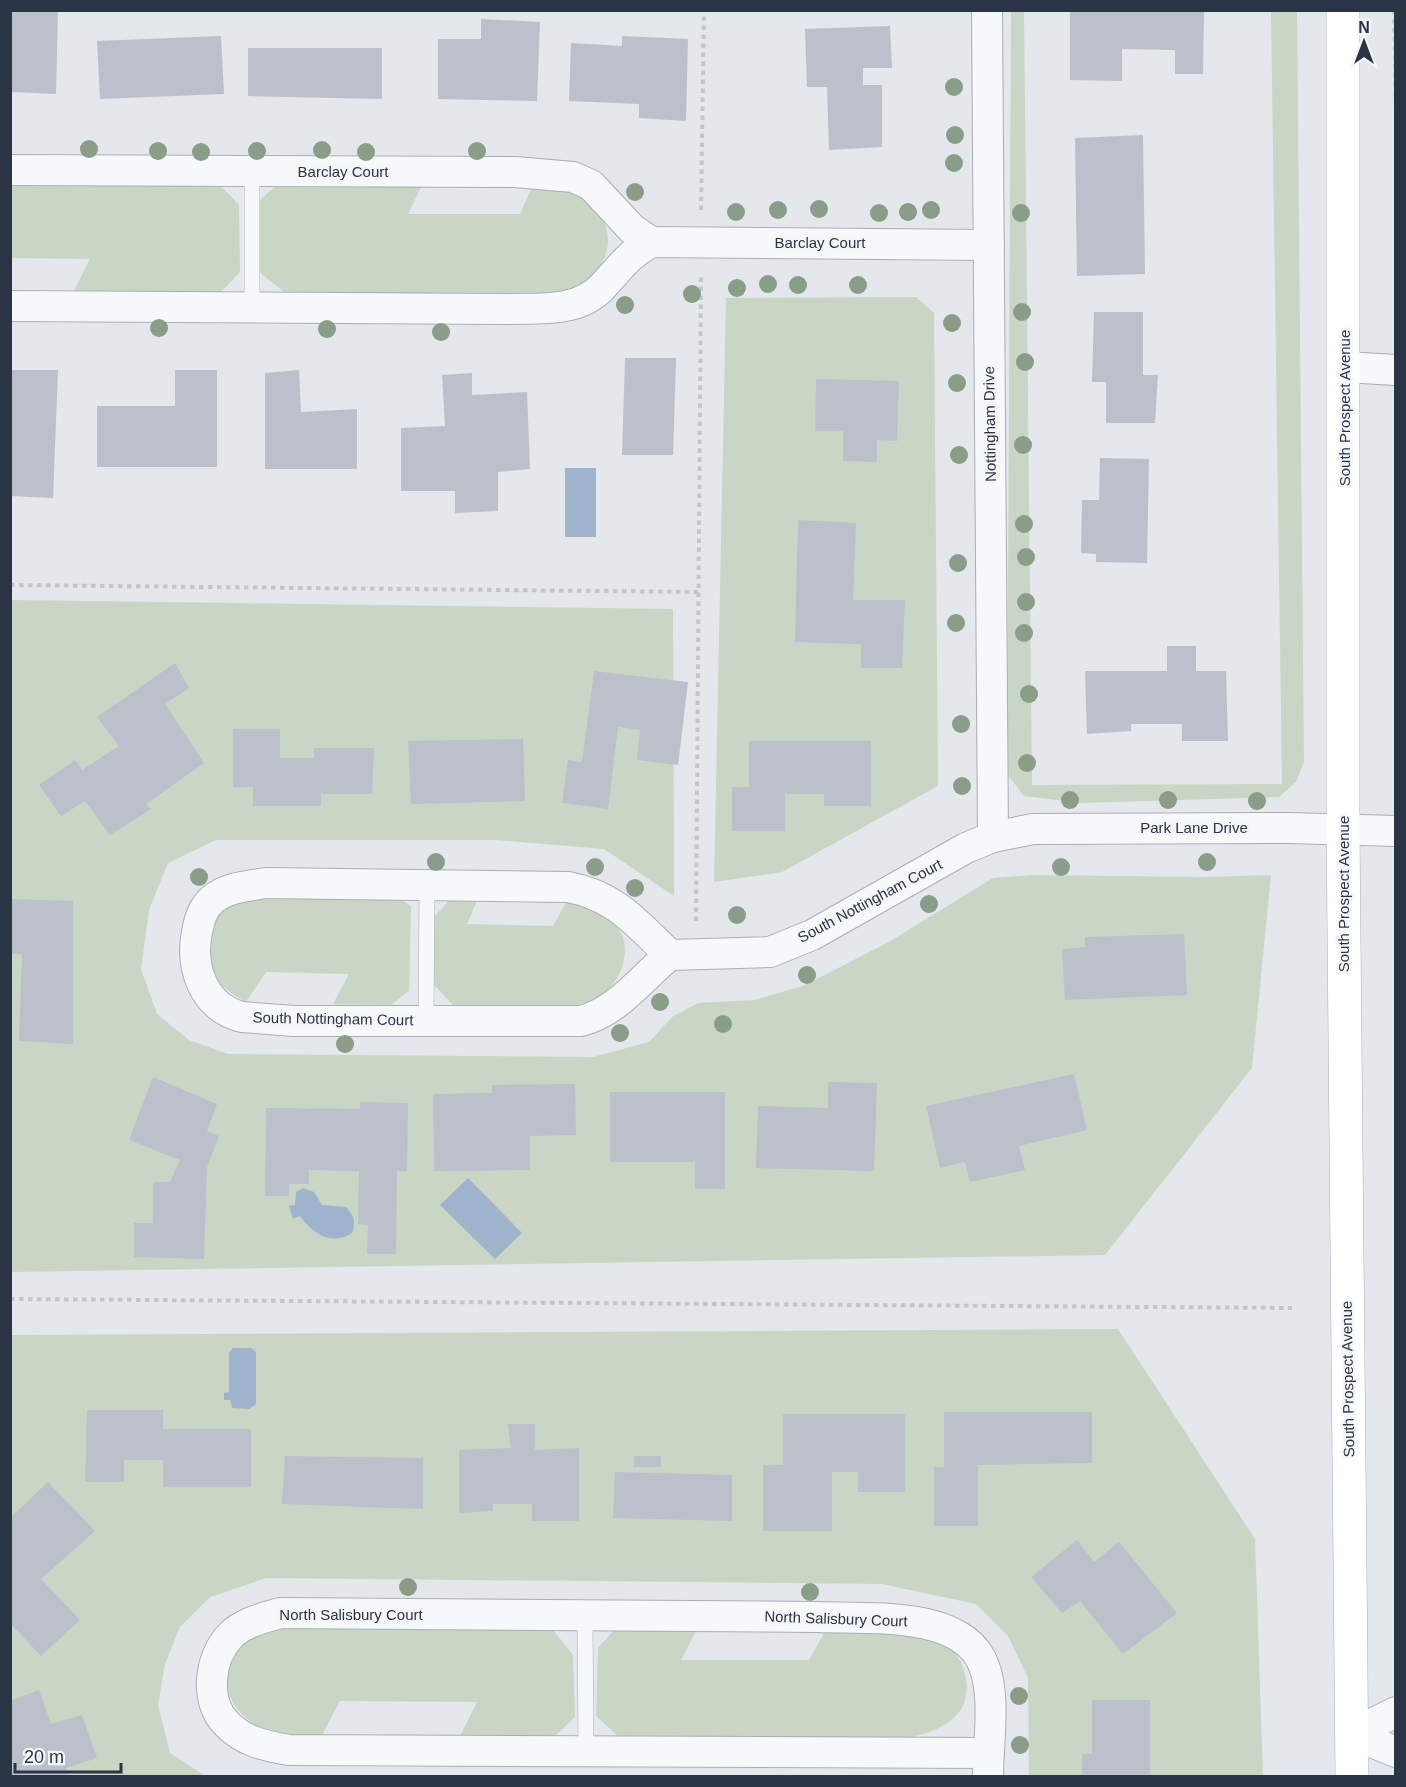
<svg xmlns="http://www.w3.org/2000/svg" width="1406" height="1787" viewBox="0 0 1406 1787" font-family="Helvetica,sans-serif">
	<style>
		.green { fill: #c9d6c5 }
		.water { fill: #9fb4cc }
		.building { fill: #bbc0ca }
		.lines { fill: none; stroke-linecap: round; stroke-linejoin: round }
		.service-casing { stroke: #a9aeb7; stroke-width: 16 }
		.minor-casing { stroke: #a9aeb7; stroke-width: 32 }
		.secondary-casing { stroke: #a9aeb7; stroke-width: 34 }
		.path { stroke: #c2c5cb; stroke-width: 4; stroke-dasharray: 4.5 4.5; stroke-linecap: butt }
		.service { stroke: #f7f8fa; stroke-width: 15 }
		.minor { stroke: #f7f8fa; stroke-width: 30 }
		.secondary { stroke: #fff; stroke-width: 33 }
		.tree { fill: #899d89 }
		.labels { text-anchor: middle; stroke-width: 6; stroke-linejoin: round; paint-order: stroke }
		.street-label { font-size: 15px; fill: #2b3445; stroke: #f4f6f9 }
	</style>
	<rect width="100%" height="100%" fill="#e4e7ec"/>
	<g class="green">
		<polygon points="1011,11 1024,11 1032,785 1282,784 1271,11 1297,11 1304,762 1296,782 1279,797 1082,803 1024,796 1007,774"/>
		<polygon points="11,178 214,179 239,205 240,272 218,295 74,291 90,259 11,258"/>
		<path d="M282,180l142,1 -16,33h112l14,-32c10,1 28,-1 37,4 5,2 10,8 14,12 42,34 22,84 -26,97h-271l-29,-23 -1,-70z"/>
		<polygon points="916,297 934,313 938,786 782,872 714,882 726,298"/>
		<polygon points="10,600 673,609 674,896 604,849 495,840 216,840 168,863 149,910 141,969 157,1014 189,1040 228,1054 593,1057 649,1042 672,1017 698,1003 754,1000 803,986 887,943 993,878 1032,875 1206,877 1271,875 1252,1068 1105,1255 11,1272"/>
		<path d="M243,893h151l17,14 -2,84 -18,14 -58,-1 16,-30 -83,-2 -20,30c-44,-25 -42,-39 -35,-85z"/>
		<path d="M453,896h26l-12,28 86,2 16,-29 20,1c22,20 44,35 33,69 -15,44 -60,41 -99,40 -23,0 -46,-1 -69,-1l-21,-22 -1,-65z"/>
		<polygon points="1118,1329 1255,1539 1263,1776 1029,1776 1028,1678 1008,1636 976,1604 882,1584 266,1578 210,1597 180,1627 165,1664 158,1705 170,1753 205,1776 11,1776 10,1335"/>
		<path d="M619,1625l80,1 -18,34h128l19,-34c40,0 82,-4 118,17 8,5 15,18 18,27 13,48 -24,61 -63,70l-282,-3 -23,-21 2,-68z"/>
		<path d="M550,1626l23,29 2,62 -22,21h-94l18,-36 -137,-1 -19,36c-21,-1 -40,-1 -59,-9 -27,-11 -46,-45 -31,-73 7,-13 23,-21 36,-28z"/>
	</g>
	<g class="water">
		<rect x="565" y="468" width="31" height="69"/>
		<polygon points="468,1178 522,1233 495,1259 440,1205"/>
		<path d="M303,1188l11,4 8,13 24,2c8,9 10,14 6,26 -21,13 -39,1 -52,-17l-7,3 -4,-13 6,-1 1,-13z"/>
		<polygon points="233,1348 251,1348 256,1352 256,1404 249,1409 232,1408 230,1400 224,1400 224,1393 229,1392 229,1353"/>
	</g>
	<g class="building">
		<polygon points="10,10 58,10 56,94 10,92"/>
		<polygon points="1070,10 1204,10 1203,74 1175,74 1175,50 1122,49 1122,81 1070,80"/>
		<polygon points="481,19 540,22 537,101 438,99 438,39 481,39"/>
		<polygon points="890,26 892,68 863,68 863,85 882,85 882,147 829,150 827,87 807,87 805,29"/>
		<polygon points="221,36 224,94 100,99 97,41"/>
		<polygon points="622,36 688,39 686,121 639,118 639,104 569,101 571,43 622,46"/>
		<polygon points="248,48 382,48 382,99 248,96"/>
		<polygon points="1143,135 1145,274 1077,276 1075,138"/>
		<polygon points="1094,312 1143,312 1143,375 1158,375 1155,423 1106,423 1106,382 1092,382"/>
		<polygon points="625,358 676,358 673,455 622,455"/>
		<polygon points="10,370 58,370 53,498 10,496"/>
		<polygon points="175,370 217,370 217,467 97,467 97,406 175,406"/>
		<polygon points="299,370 301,412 357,409 357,469 265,469 265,373"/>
		<polygon points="472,373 472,395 527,392 530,469 498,472 498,511 455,513 455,491 401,491 401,428 445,426 442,375"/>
		<polygon points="816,379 899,381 897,441 877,440 877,462 843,461 843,431 815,431"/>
		<polygon points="1100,458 1149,459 1147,563 1096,562 1096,554 1081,553 1082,500 1099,500"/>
		<polygon points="798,520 856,523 853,600 905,600 902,668 861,668 861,644 795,642"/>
		<polygon points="1167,646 1196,646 1196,671 1226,671 1228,741 1182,741 1182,724 1131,724 1131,731 1087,734 1085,671 1167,671"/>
		<polygon points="175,663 189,688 165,704 204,763 146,804 151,809 110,835 85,801 61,816 39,785 75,760 82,770 119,746 97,717"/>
		<polygon points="594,671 688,682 678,765 637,760 640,730 618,727 608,809 562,803 568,760 582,762"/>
		<polygon points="233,729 280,729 280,758 314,758 314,748 374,748 372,794 321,794 321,806 253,806 253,787 233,787"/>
		<polygon points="523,739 525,801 411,804 408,741"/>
		<polygon points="749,741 871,741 871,806 824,806 824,794 785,794 785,831 732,831 732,787 749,787"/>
		<polygon points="10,899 73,901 73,1044 19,1041 22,954 10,954"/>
		<polygon points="1184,934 1187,995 1065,1000 1062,949 1085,947 1085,937"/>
		<polygon points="1074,1074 1087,1130 1019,1146 1025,1170 970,1182 965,1162 940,1168 926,1106"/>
		<polygon points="153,1077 217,1104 207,1131 219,1136 207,1167 204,1259 134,1257 134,1223 153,1223 153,1182 170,1182 180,1160 129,1140"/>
		<polygon points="828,1082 877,1083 874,1171 756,1168 758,1106 828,1108"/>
		<polygon points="575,1084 576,1135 530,1136 530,1170 434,1171 433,1094 492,1093 492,1085"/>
		<polygon points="610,1092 725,1092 725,1189 695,1189 695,1162 610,1162"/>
		<polygon points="360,1102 408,1103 407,1171 397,1171 396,1254 367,1254 368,1225 358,1224 359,1171 309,1170 309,1184 289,1184 289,1196 265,1196 266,1108 360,1109"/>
		<polygon points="87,1410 163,1410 163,1429 251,1429 251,1487 163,1487 163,1460 124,1460 124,1482 85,1482"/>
		<polygon points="944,1412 1092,1412 1092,1463 978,1465 978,1526 934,1526 934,1467 944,1467"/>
		<polygon points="783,1414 905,1414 905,1492 858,1492 858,1472 832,1472 832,1531 763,1531 763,1465 783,1465"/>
		<polygon points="508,1424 535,1424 535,1450 579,1448 579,1521 532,1521 532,1504 493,1504 493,1511 459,1513 459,1450 511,1448"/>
		<polygon points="285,1456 423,1458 423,1509 282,1504"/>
		<rect x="634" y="1456" width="27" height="11"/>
		<polygon points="615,1472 732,1475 732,1521 613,1518"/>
		<polygon points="48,1482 95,1531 41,1579 80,1620 41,1656 10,1623 10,1518"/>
		<polygon points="1077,1540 1094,1562 1119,1542 1177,1613 1123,1654 1080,1601 1062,1613 1031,1577"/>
		<polygon points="39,1690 51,1724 82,1715 97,1758 66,1768 68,1776 10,1776 10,1701"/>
		<polygon points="1092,1700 1150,1700 1150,1776 1082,1776 1082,1754 1092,1754"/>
	</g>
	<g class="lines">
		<g class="service-casing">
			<g id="service">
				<polyline points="252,172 252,306"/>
				<polyline points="426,1021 427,886"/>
				<polyline points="585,1617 586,1750"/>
			</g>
		</g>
		<g class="minor-casing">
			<g id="minor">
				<polyline points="987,10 993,837"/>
				<polyline points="10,170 515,172 573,177 591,185 632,229 651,242"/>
				<path d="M10,306l496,3c33,-1 73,4 97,-23 18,-19 24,-30 48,-44l338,3"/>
				<polyline points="1345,367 1396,370"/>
				<path d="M670,955c-34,-32 -54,-59 -102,-68l-302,-4c-18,3 -38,4 -53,16 -10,8 -14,21 -16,33 -7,35 6,75 45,85l52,4h287c38,-10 60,-43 89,-66l100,-3 42,-17 154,-87 27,-11 40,-8 256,-1 107,3"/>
				<polyline points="1352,1734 1396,1712"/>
				<polyline points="1352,1734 1396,1752"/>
				<path d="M988,1776c0,-32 8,-79 -4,-110 -20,-56 -117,-47 -166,-49l-538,-4c-17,5 -38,10 -50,23 -21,22 -26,66 -3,88 17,18 39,22 62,26l699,3"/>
			</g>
		</g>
		<g class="secondary-casing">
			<polyline id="secondary" points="1343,10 1343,829 1352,1776"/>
		</g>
		<g class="path">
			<polyline points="1394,10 1396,112"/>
			<polyline points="701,210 704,10"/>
			<polyline points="10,585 698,592"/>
			<polyline points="696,921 701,275"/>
			<polyline points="10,1299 1292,1308"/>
		</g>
		<use href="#service" class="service"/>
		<use href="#minor" class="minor"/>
		<use href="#secondary" class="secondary"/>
	</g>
	<g class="tree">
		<circle cx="954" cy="87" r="9"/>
		<circle cx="955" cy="135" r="9"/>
		<circle cx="89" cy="149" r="9"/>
		<circle cx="322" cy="150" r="9"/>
		<circle cx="158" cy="151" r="9"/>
		<circle cx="257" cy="151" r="9"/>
		<circle cx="477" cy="151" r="9"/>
		<circle cx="201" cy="152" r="9"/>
		<circle cx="366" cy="152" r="9"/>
		<circle cx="954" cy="163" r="9"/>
		<circle cx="635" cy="192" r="9"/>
		<circle cx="819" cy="209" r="9"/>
		<circle cx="778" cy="210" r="9"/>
		<circle cx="931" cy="210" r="9"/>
		<circle cx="736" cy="212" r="9"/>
		<circle cx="908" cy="212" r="9"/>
		<circle cx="879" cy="213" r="9"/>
		<circle cx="1021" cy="213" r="9"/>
		<circle cx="768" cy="284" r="9"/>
		<circle cx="798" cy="285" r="9"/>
		<circle cx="858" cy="285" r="9"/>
		<circle cx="737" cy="288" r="9"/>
		<circle cx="692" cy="294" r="9"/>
		<circle cx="625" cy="305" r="9"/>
		<circle cx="1022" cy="312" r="9"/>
		<circle cx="952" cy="323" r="9"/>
		<circle cx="159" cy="328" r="9"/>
		<circle cx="327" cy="329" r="9"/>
		<circle cx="441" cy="332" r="9"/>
		<circle cx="1025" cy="362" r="9"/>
		<circle cx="957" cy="383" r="9"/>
		<circle cx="1023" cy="445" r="9"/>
		<circle cx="959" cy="455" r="9"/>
		<circle cx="1024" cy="524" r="9"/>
		<circle cx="1026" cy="557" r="9"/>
		<circle cx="958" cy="563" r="9"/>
		<circle cx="1026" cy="602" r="9"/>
		<circle cx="956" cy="623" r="9"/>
		<circle cx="1024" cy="633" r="9"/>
		<circle cx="1029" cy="694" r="9"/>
		<circle cx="961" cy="724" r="9"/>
		<circle cx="1027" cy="763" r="9"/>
		<circle cx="962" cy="786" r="9"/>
		<circle cx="1070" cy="800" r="9"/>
		<circle cx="1168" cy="800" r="9"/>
		<circle cx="1257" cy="801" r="9"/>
		<circle cx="436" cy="862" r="9"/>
		<circle cx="1207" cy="862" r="9"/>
		<circle cx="595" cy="867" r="9"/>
		<circle cx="1061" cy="867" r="9"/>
		<circle cx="199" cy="877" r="9"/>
		<circle cx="635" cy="888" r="9"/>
		<circle cx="929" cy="904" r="9"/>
		<circle cx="737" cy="915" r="9"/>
		<circle cx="807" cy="975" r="9"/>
		<circle cx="660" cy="1002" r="9"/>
		<circle cx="723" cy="1024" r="9"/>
		<circle cx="620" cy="1033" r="9"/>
		<circle cx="345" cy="1044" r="9"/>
		<circle cx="408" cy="1587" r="9"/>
		<circle cx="810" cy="1592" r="9"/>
		<circle cx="1019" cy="1696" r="9"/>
		<circle cx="1020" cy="1745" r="9"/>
	</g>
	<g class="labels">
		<g class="street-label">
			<text x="343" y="177">Barclay Court</text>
			<text x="820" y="248">Barclay Court</text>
			<text transform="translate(1345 408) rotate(-90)" y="5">South Prospect Avenue</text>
			<text transform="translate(990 424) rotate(-91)" y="5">Nottingham Drive</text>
			<text x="1194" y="833">Park Lane Drive</text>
			<text transform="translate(1344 894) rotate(-90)" y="5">South Prospect Avenue</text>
			<text transform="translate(870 901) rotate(-28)" y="5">South Nottingham Court</text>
			<text transform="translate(333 1019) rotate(1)" y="5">South Nottingham Court</text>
			<text transform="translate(1348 1379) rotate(-91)" y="5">South Prospect Avenue</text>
			<text x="351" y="1620">North Salisbury Court</text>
			<text transform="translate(836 1619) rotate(2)" y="5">North Salisbury Court</text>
		</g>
	</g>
	<rect width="1406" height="1787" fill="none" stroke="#2b3445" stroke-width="24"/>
	<g transform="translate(1364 42)" stroke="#f4f6f9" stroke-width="4.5" paint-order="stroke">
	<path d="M0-4.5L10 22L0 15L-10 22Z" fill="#2b3445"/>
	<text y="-9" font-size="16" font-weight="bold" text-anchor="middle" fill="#2b3445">N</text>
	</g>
	<path d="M15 1763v9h106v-9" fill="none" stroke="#2b3445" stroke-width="3"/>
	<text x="24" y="1763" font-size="18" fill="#2b3445" stroke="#f4f6f9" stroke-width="4.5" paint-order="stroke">20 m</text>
</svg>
